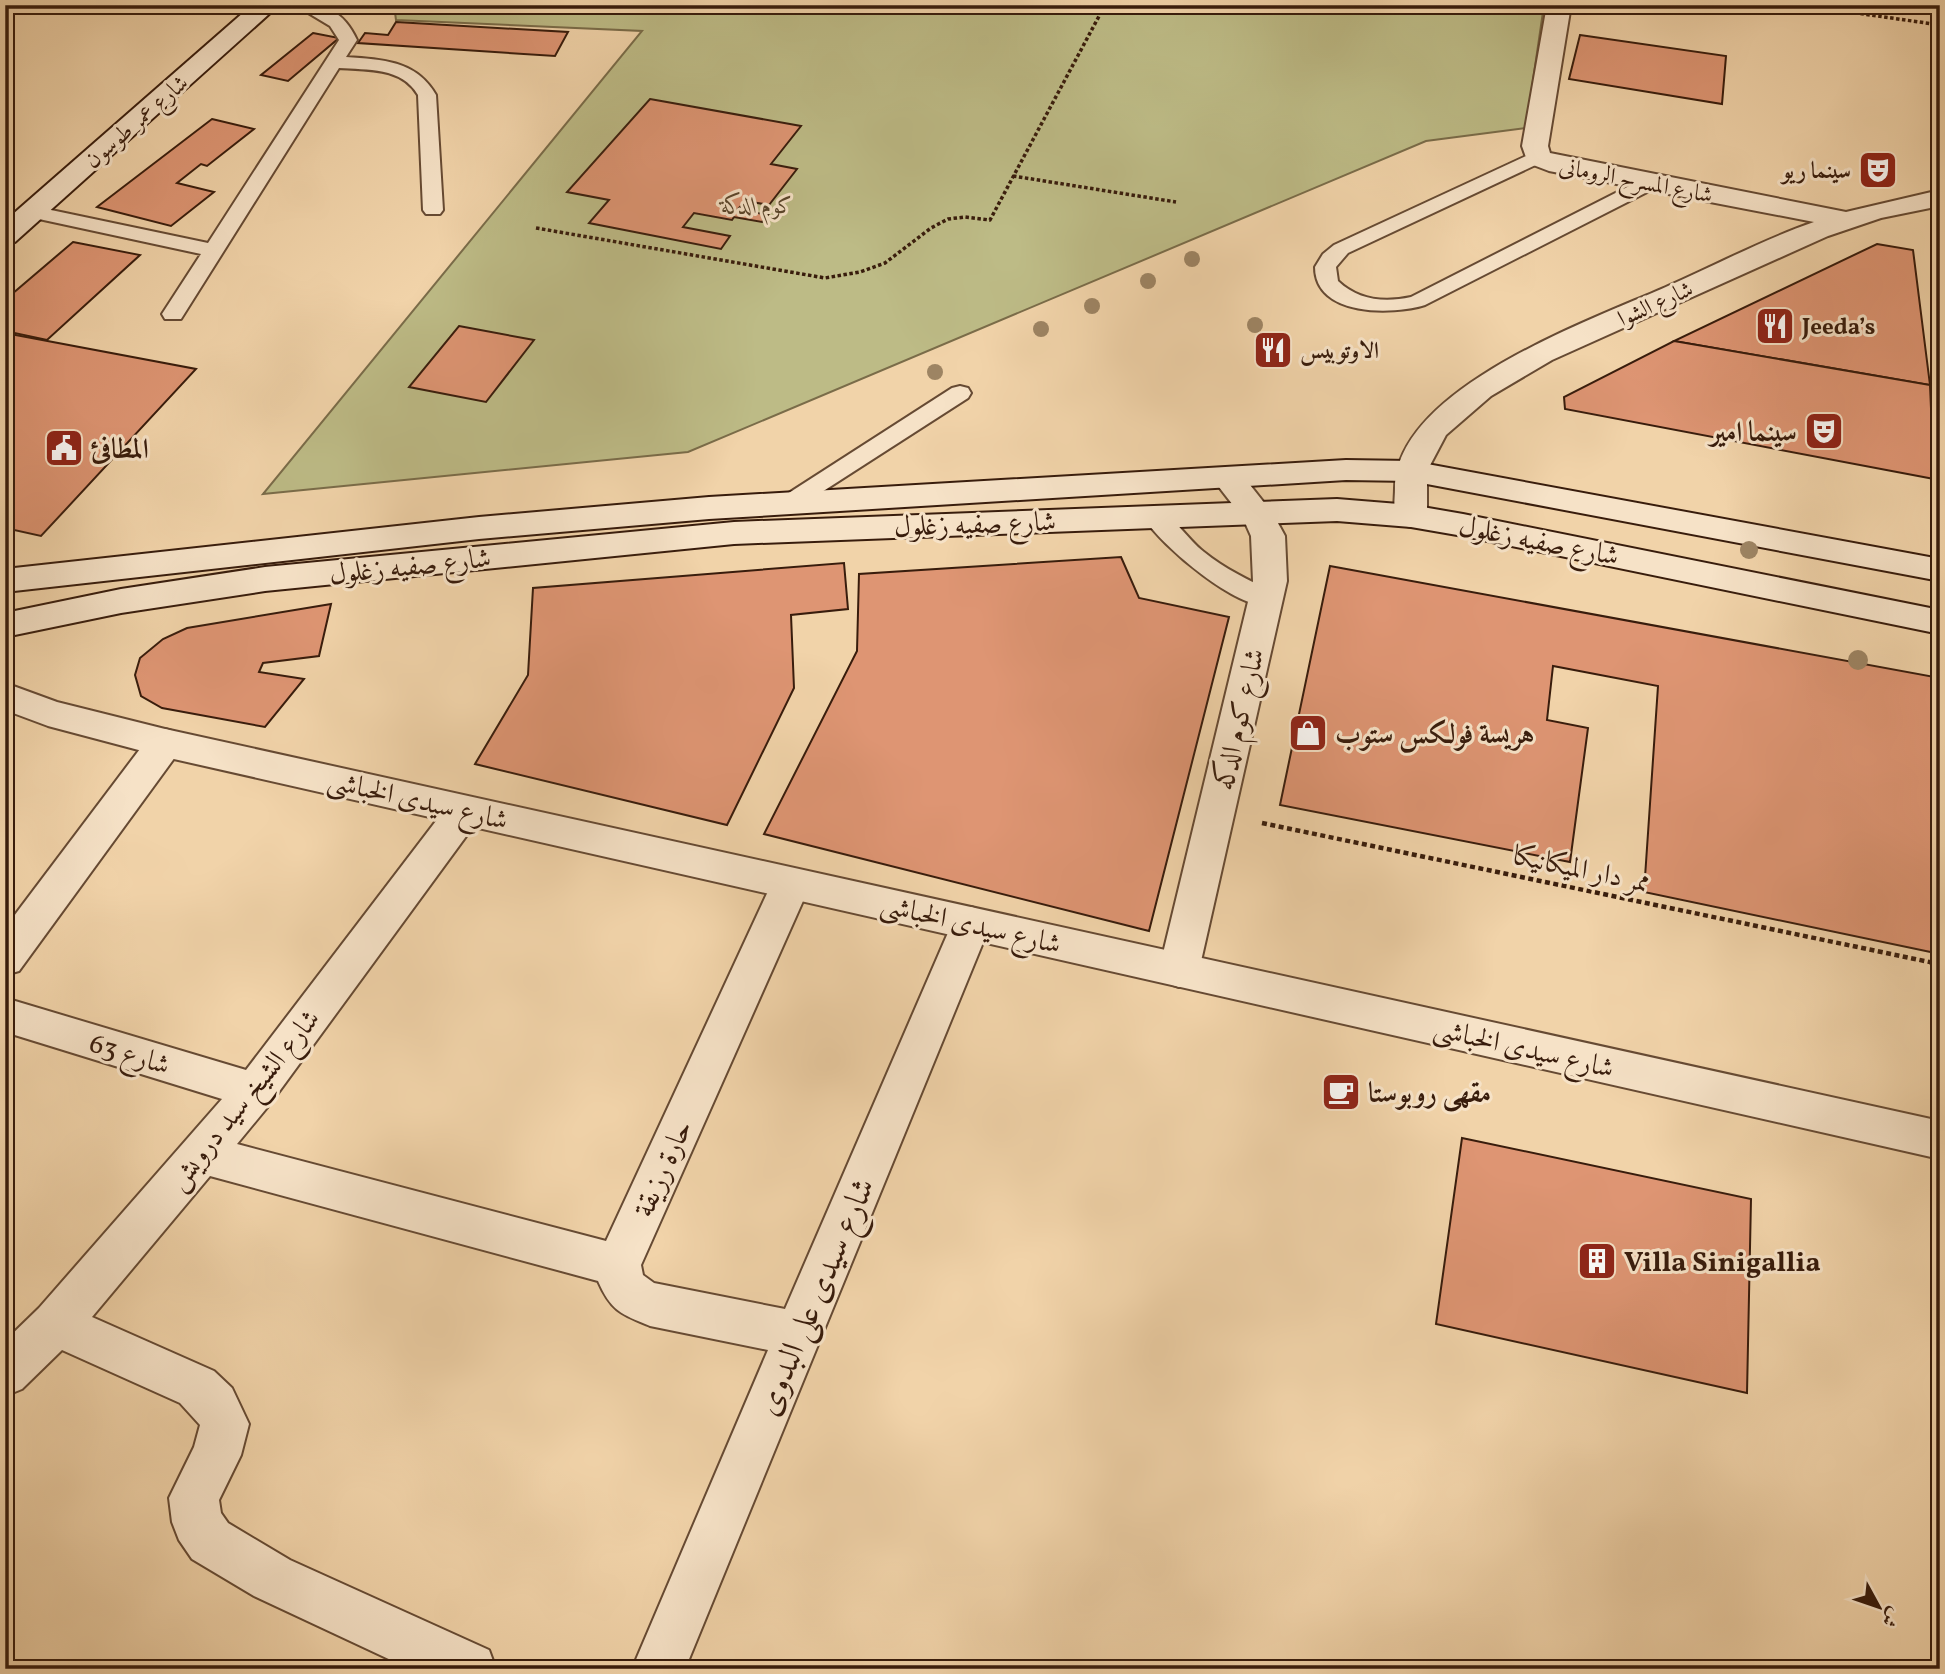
<svg xmlns="http://www.w3.org/2000/svg" width="1945" height="1674" viewBox="0 0 1945 1674" font-family="Vollkorn,Amiri,serif">
	<style>
		.green { fill: #bdbb86; stroke: #7a6c49; stroke-width: 2 }
		.building { fill: #de9573; stroke: #381c0c; stroke-width: 2 }
		.lines { fill: none; stroke-linecap: round; stroke-linejoin: round }
		.service-casing { stroke: #664a33; stroke-width: 4 }
		.minor-casing { stroke: #664a33; stroke-width: 4 }
		.tertiary-casing { stroke: #664a33; stroke-width: 4 }
		.secondary-casing { stroke: #381c0c; stroke-width: 4 }
		.path-far2 { stroke: #381c0c; stroke-width: 3.5; stroke-dasharray: 3.5 2.5; stroke-linecap: butt }
		.path-far1 { stroke: #381c0c; stroke-width: 4.5; stroke-dasharray: 5 3.5; stroke-linecap: butt }
		.path { stroke: #381c0c; stroke-width: 5; stroke-dasharray: 6 4.5; stroke-linecap: butt }
		.service { fill: #f6e2c7; fill-rule: evenodd }
		.minor { fill: #f6e2c7; fill-rule: evenodd }
		.tertiary { fill: #f6e2c7; fill-rule: evenodd }
		.secondary { fill: #f6e2c7; fill-rule: evenodd }
		.tree { fill: #9d8463 }
		.labels { text-anchor: middle; stroke-width: 6; stroke-linejoin: round; paint-order: stroke }
		.far-street-label { font-size: 23px; fill: #381c0c; stroke: #f6e2c7 }
		.far-poi-label { font-size: 23px; font-weight: bold; fill: #381c0c; stroke: #f6e2c7; text-anchor: start }
		.far-park-label { font-size: 23px; font-style: italic; fill: #59442a; stroke: #f6e2c7 }
		.poi-label { font-size: 28px; font-weight: bold; fill: #381c0c; stroke: #f6e2c7; text-anchor: start }
		.street-label { font-size: 28px; fill: #381c0c; stroke: #f6e2c7 }
		.near-street-label { font-size: 33px; fill: #381c0c; stroke: #f6e2c7 }
	</style>
	<rect width="100%" height="100%" fill="#f1d3a9"/>
	<filter id="stains"><feTurbulence type="fractalNoise" baseFrequency=".00286" numOctaves="4"/><feColorMatrix values="0 0 0 0 .2 0 0 0 0 .09 0 0 0 0 .02 0 0 0 .5 -.17"/></filter>
	<radialGradient id="worn" r=".72"><stop offset=".6" stop-color="#630" stop-opacity="0"/><stop offset="1" stop-color="#630" stop-opacity=".3"/></radialGradient>
	<polygon class="green" points="394,5 1544,5 1526,128 1426,141 688,452 263,494 642,31 396,20"/>
	<g class="building">
		<polygon points="396,22 568,32 555,56 358,43 365,33 388,35"/>
		<polygon points="313,33 339,38 288,81 261,75"/>
		<polygon points="1580,35 1726,56 1722,104 1569,79"/>
		<polygon points="650,99 801,126 771,164 797,169 769,205 746,201 738,209 768,215 762,222 734,217 732,220 694,213 683,227 730,236 721,249 589,223 609,200 567,192"/>
		<polygon points="212,119 254,129 207,166 201,164 177,183 214,192 171,226 97,207"/>
		<polygon points="73,242 140,255 47,340 5,331 5,300"/>
		<polygon points="1877,244 1913,250 1930,385 1674,341"/>
		<polygon points="459,326 534,340 486,402 409,387"/>
		<polygon points="5,333 196,369 41,536 5,528"/>
		<polygon points="1674,341 1930,385 1934,479 1565,409 1564,397"/>
		<polygon points="1121,557 1139,598 1229,617 1149,931 764,834 857,651 859,574"/>
		<polygon points="844,563 848,609 791,615 794,688 727,825 475,764 528,675 533,588"/>
		<polygon points="1330,566 1940,678 1940,954 1644,892 1658,686 1553,666 1547,720 1588,728 1570,862 1280,805"/>
		<polygon points="331,604 319,656 263,663 259,672 304,679 265,727 162,708 141,696 135,675 140,658 163,639 187,628"/>
		<polygon points="1462,1138 1751,1199 1747,1393 1436,1324"/>
	</g>
	<g class="lines">
		<g class="service-casing">
			<g id="service">
				<path d="M295,5c31,0 48,5 62,35l-11,17c37,3 70,3 90,38l7,115 -3,4h-14l-3,-4 -5,-115c-16,-28 -51,-25 -79,-27l-158,251h-16l-3,-5 39,-60 -176,-38 -3,-4 3,-4 7,-2 176,37 131,-203 -9,-14z"/>
				<path d="M1537,151l7,2 3,4 -3,4 -196,92 -12,14 2,14c20,19 46,22 73,16l232,-118h14l3,4 -3,4 -232,118c-32,10 -110,12 -110,-38l8,-13 11,-9z"/>
				<polygon points="960,386 968,388 971,393 968,398 797,508 789,511 781,508 777,503 781,498 952,388"/>
				<path d="M1155,509c18,5 33,31 49,43 21,17 46,29 71,41l3,6 -3,6c-34,10 -114,-60 -132,-88l4,-6z"/>
			</g>
		</g>
		<g class="minor-casing">
			<g id="minor">
				<path d="M1547,5h24l-23,141 2,7 296,59 94,-22v16l-59,12 -53,18 -276,124 -61,36 -45,39 -19,36v45l-4,8 -12,3 -12,-3c-7,-11 -4,-23 -4,-36 1,-100 197,-168 273,-202 48,-21 96,-47 146,-64l-265,-51 -21,-8 -6,-17z"/>
				<polygon points="1228,468 1239,471 1273,514 1285,536 1287,581 1199,970 1193,982 1179,987 1165,982 1159,970 1253,581 1251,536 1243,518 1212,478 1217,471"/>
				<polygon points="165,729 178,733 183,743 178,753 19,971 5,975 5,928 152,733"/>
				<path d="M465,796l13,4 6,10 -6,10 -208,284 -33,40 369,97 171,-369 14,-4 14,4 6,11 -170,382 2,10 11,8 131,26 172,-397 14,-5 14,5 6,11 -306,746h-53l136,-319 -118,-24c-29,-12 -39,-15 -52,-45l-388,-105 -118,141 122,54 18,17 17,36 -8,31 -22,45 2,13 7,10 62,37 199,90 7,19h-86l-156,-73 -62,-37 -13,-19 -7,-18 -3,-24 25,-51 6,-22 -20,-22 -118,-53 -40,39 -17,7v-55l34,-33 183,-209 -217,-67v-34l241,72 206,-270z"/>
			</g>
		</g>
		<g class="tertiary-casing">
			<polygon id="tertiary" points="5,683 57,702 165,729 1940,1121 1940,1159 165,757 48,726 5,710"/>
		</g>
		<g class="secondary-casing">
			<g id="secondary">
				<polygon points="252,5 279,5 15,242 5,244 5,221"/>
				<polygon points="1346,460 1411,461 1940,559 1940,581 1411,481 1346,480 709,519 479,539 5,592 5,569 479,517 709,497"/>
				<polygon points="1337,499 1411,505 1463,514 1940,610 1940,634 1463,536 1411,527 1337,521 734,544 265,591 121,613 5,637 5,613 121,589 265,567 734,522"/>
			</g>
		</g>
		<g class="path-far2">
			<polyline points="1801,5 1940,25"/>
			<polyline points="1013,176 1176,202"/>
			<polyline points="536,228 825,278 860,272 885,263 931,228 948,219 965,217 990,220 1105,5"/>
		</g>
		<polyline class="path-far1" points="1262,823 1939,964"/>
		<polyline class="path" points="1930,962 1940,964"/>
		<use href="#service" class="service"/>
		<use href="#minor" class="minor"/>
		<use href="#tertiary" class="tertiary"/>
		<use href="#secondary" class="secondary"/>
	</g>
	<g class="tree">
		<circle cx="1192" cy="259" r="8"/>
		<circle cx="1148" cy="281" r="8"/>
		<circle cx="1092" cy="306" r="8"/>
		<circle cx="1255" cy="325" r="8"/>
		<circle cx="1041" cy="329" r="8"/>
		<circle cx="935" cy="372" r="8"/>
		<circle cx="1749" cy="550" r="9"/>
		<circle cx="1858" cy="660" r="10"/>
	</g>
	<defs>
		<g id="theatre-square" transform="scale(2.0125)"><rect x="-9" y="-9" width="18" height="18" rx="4" fill="#8f2418" stroke="#f6e2c7"/><path d="M-5-5.5Q0-4 5-5.5V0Q5 5 0 6Q-5 5-5 0ZM-3.3-2.5H-1v1.5H-3.3ZM1-2.5H3.3v1.5H1ZM-2.8 1Q0 5.5 2.8 1Z" fill="#fff"/></g>
		<g id="restaurant-square" transform="scale(2.0125)"><rect x="-9" y="-9" width="18" height="18" rx="4" fill="#8f2418" stroke="#f6e2c7"/><path d="M-5-6h1v4h1v-4h1v4h1v-4h1v5L-1.5 .5V6h-2V.5L-5-1ZM5-6V6H3V1.5H1.5Q1.5-4 5-6Z" fill="#fff"/></g>
		<g id="civic-square" transform="scale(2.0125)"><rect x="-9" y="-9" width="18" height="18" rx="4" fill="#8f2418" stroke="#f6e2c7"/><path d="M-.6-6.5H3V-4.5H.6V-3L4-1V1h2V6H-6V1h2V-1L-.6-3ZM-1.2 2.5V6h2.4V2.5Z" fill="#fff"/></g>
		<g id="shop-square" transform="scale(2.0125)"><rect x="-9" y="-9" width="18" height="18" rx="4" fill="#8f2418" stroke="#f6e2c7"/><path d="M-5-2.5h2.3a2.7 3.5 0 0 1 5.4 0H5L5.5 6h-11ZM-1.5-2.5h3a1.5 2.3 0 0 0-3 0Z" fill="#fff"/></g>
		<g id="cafe-square" transform="scale(2.0125)"><rect x="-9" y="-9" width="18" height="18" rx="4" fill="#8f2418" stroke="#f6e2c7"/><path d="M-5.5-4.5H6V0H3Q3 3.5 0 3.5H-2.5Q-5.5 3.5-5.5 0ZM3-3.2v2h1.7v-2ZM-6 4.5H4V6H-6Z" fill="#fff"/></g>
		<g id="building-square" transform="scale(2.0125)"><rect x="-9" y="-9" width="18" height="18" rx="4" fill="#8f2418" stroke="#f6e2c7"/><path d="M-4-6H4V6H1V3H-1V6H-4ZM-2.5-4.3h1.7v1.8h-1.7ZM.8-4.3h1.7v1.8H.8ZM-2.5-1h1.7V.8h-1.7ZM.8-1h1.7V.8H.8Z" fill="#fff"/></g>
	</defs>
	<g fill-rule="evenodd">
		<use href="#theatre-square" x="1878" y="170"/>
		<use href="#restaurant-square" x="1775" y="326"/>
		<use href="#restaurant-square" x="1273" y="350"/>
		<use href="#theatre-square" x="1824" y="431"/>
		<use href="#civic-square" x="64" y="448"/>
		<use href="#shop-square" x="1308" y="733"/>
		<use href="#cafe-square" x="1341" y="1092"/>
		<use href="#building-square" x="1597" y="1261"/>
	</g>
	<g class="labels">
		<g class="far-street-label">
			<text transform="translate(136 121) rotate(-41)" y="8">شارع عمر طوسون</text>
			<text transform="translate(1636 180) rotate(11)" y="8">شارع المسرح الرومانى</text>
			<text transform="translate(1655 303) rotate(-24)" y="8">شارع الشوا</text>
		</g>
		<g class="far-poi-label">
			<text x="1851" y="178" text-anchor="end">سينما ريو</text>
			<text x="1802" y="334">Jeeda’s</text>
			<text x="1300" y="358">الاوتوبيس</text>
		</g>
		<g class="far-park-label">
			<text x="758" y="213">كوم الدكة</text>
		</g>
		<g class="poi-label">
			<text x="1797" y="441" text-anchor="end">سينما امير</text>
			<text x="91" y="458">المطافئ</text>
			<text x="1335" y="743">هريسة فولكس ستوب</text>
			<text x="1368" y="1102">مقهى روبوستا</text>
			<text x="1624" y="1271">Villa Sinigallia</text>
		</g>
		<g class="street-label">
			<text transform="translate(975 523) rotate(-2)" y="10">شارع صفيه زغلول</text>
			<text transform="translate(1539 540) rotate(11)" y="10">شارع صفيه زغلول</text>
			<text transform="translate(410 565) rotate(-6)" y="10">شارع صفيه زغلول</text>
			<text transform="translate(1238 719) rotate(-77)" y="10">شارع كوم الدكه</text>
			<text transform="translate(418 799) rotate(13)" y="10">شارع سيدى الخباشى</text>
			<text transform="translate(1582 868) rotate(12)" y="10">ممر دار الميكانيكا</text>
			<text transform="translate(971 923) rotate(13)" y="10">شارع سيدى الخباشى</text>
			<text transform="translate(1524 1047) rotate(13)" y="10">شارع سيدى الخباشى</text>
			<text transform="translate(130 1053) rotate(17)" y="10">شارع 63</text>
			<text transform="translate(243 1099) rotate(-51)" y="10">شارع الشيخ سيد درويش</text>
			<text transform="translate(662 1168) rotate(-66)" y="10">حارة رزيقة</text>
		</g>
		<g class="near-street-label">
			<text transform="translate(814 1296) rotate(-67)" y="12">شارع سيدى على البدوى</text>
		</g>
	</g>
	<rect width="1945" height="1674" fill="none" stroke="#f1d3a9" stroke-width="28"/>
	<rect x="7" y="7" width="1931" height="1660" fill="none" stroke="#381c0c" stroke-width="3.5"/>
	<rect x="14" y="14" width="1917" height="1646" fill="none" stroke="#381c0c" stroke-width="2"/>
	<g transform="translate(1879 1607) rotate(130)" stroke="#f6e2c7" stroke-width="5" paint-order="stroke">
	<path d="M0-5L12 26L0 18L-12 26Z" fill="#381c0c"/>
	<text y="-10" font-size="19" font-weight="bold" text-anchor="middle" fill="#381c0c">ش</text>
	</g>
	<rect width="100%" height="100%" filter="url(#stains)"/>
	<rect width="100%" height="100%" fill="url(#worn)"/>
</svg>
